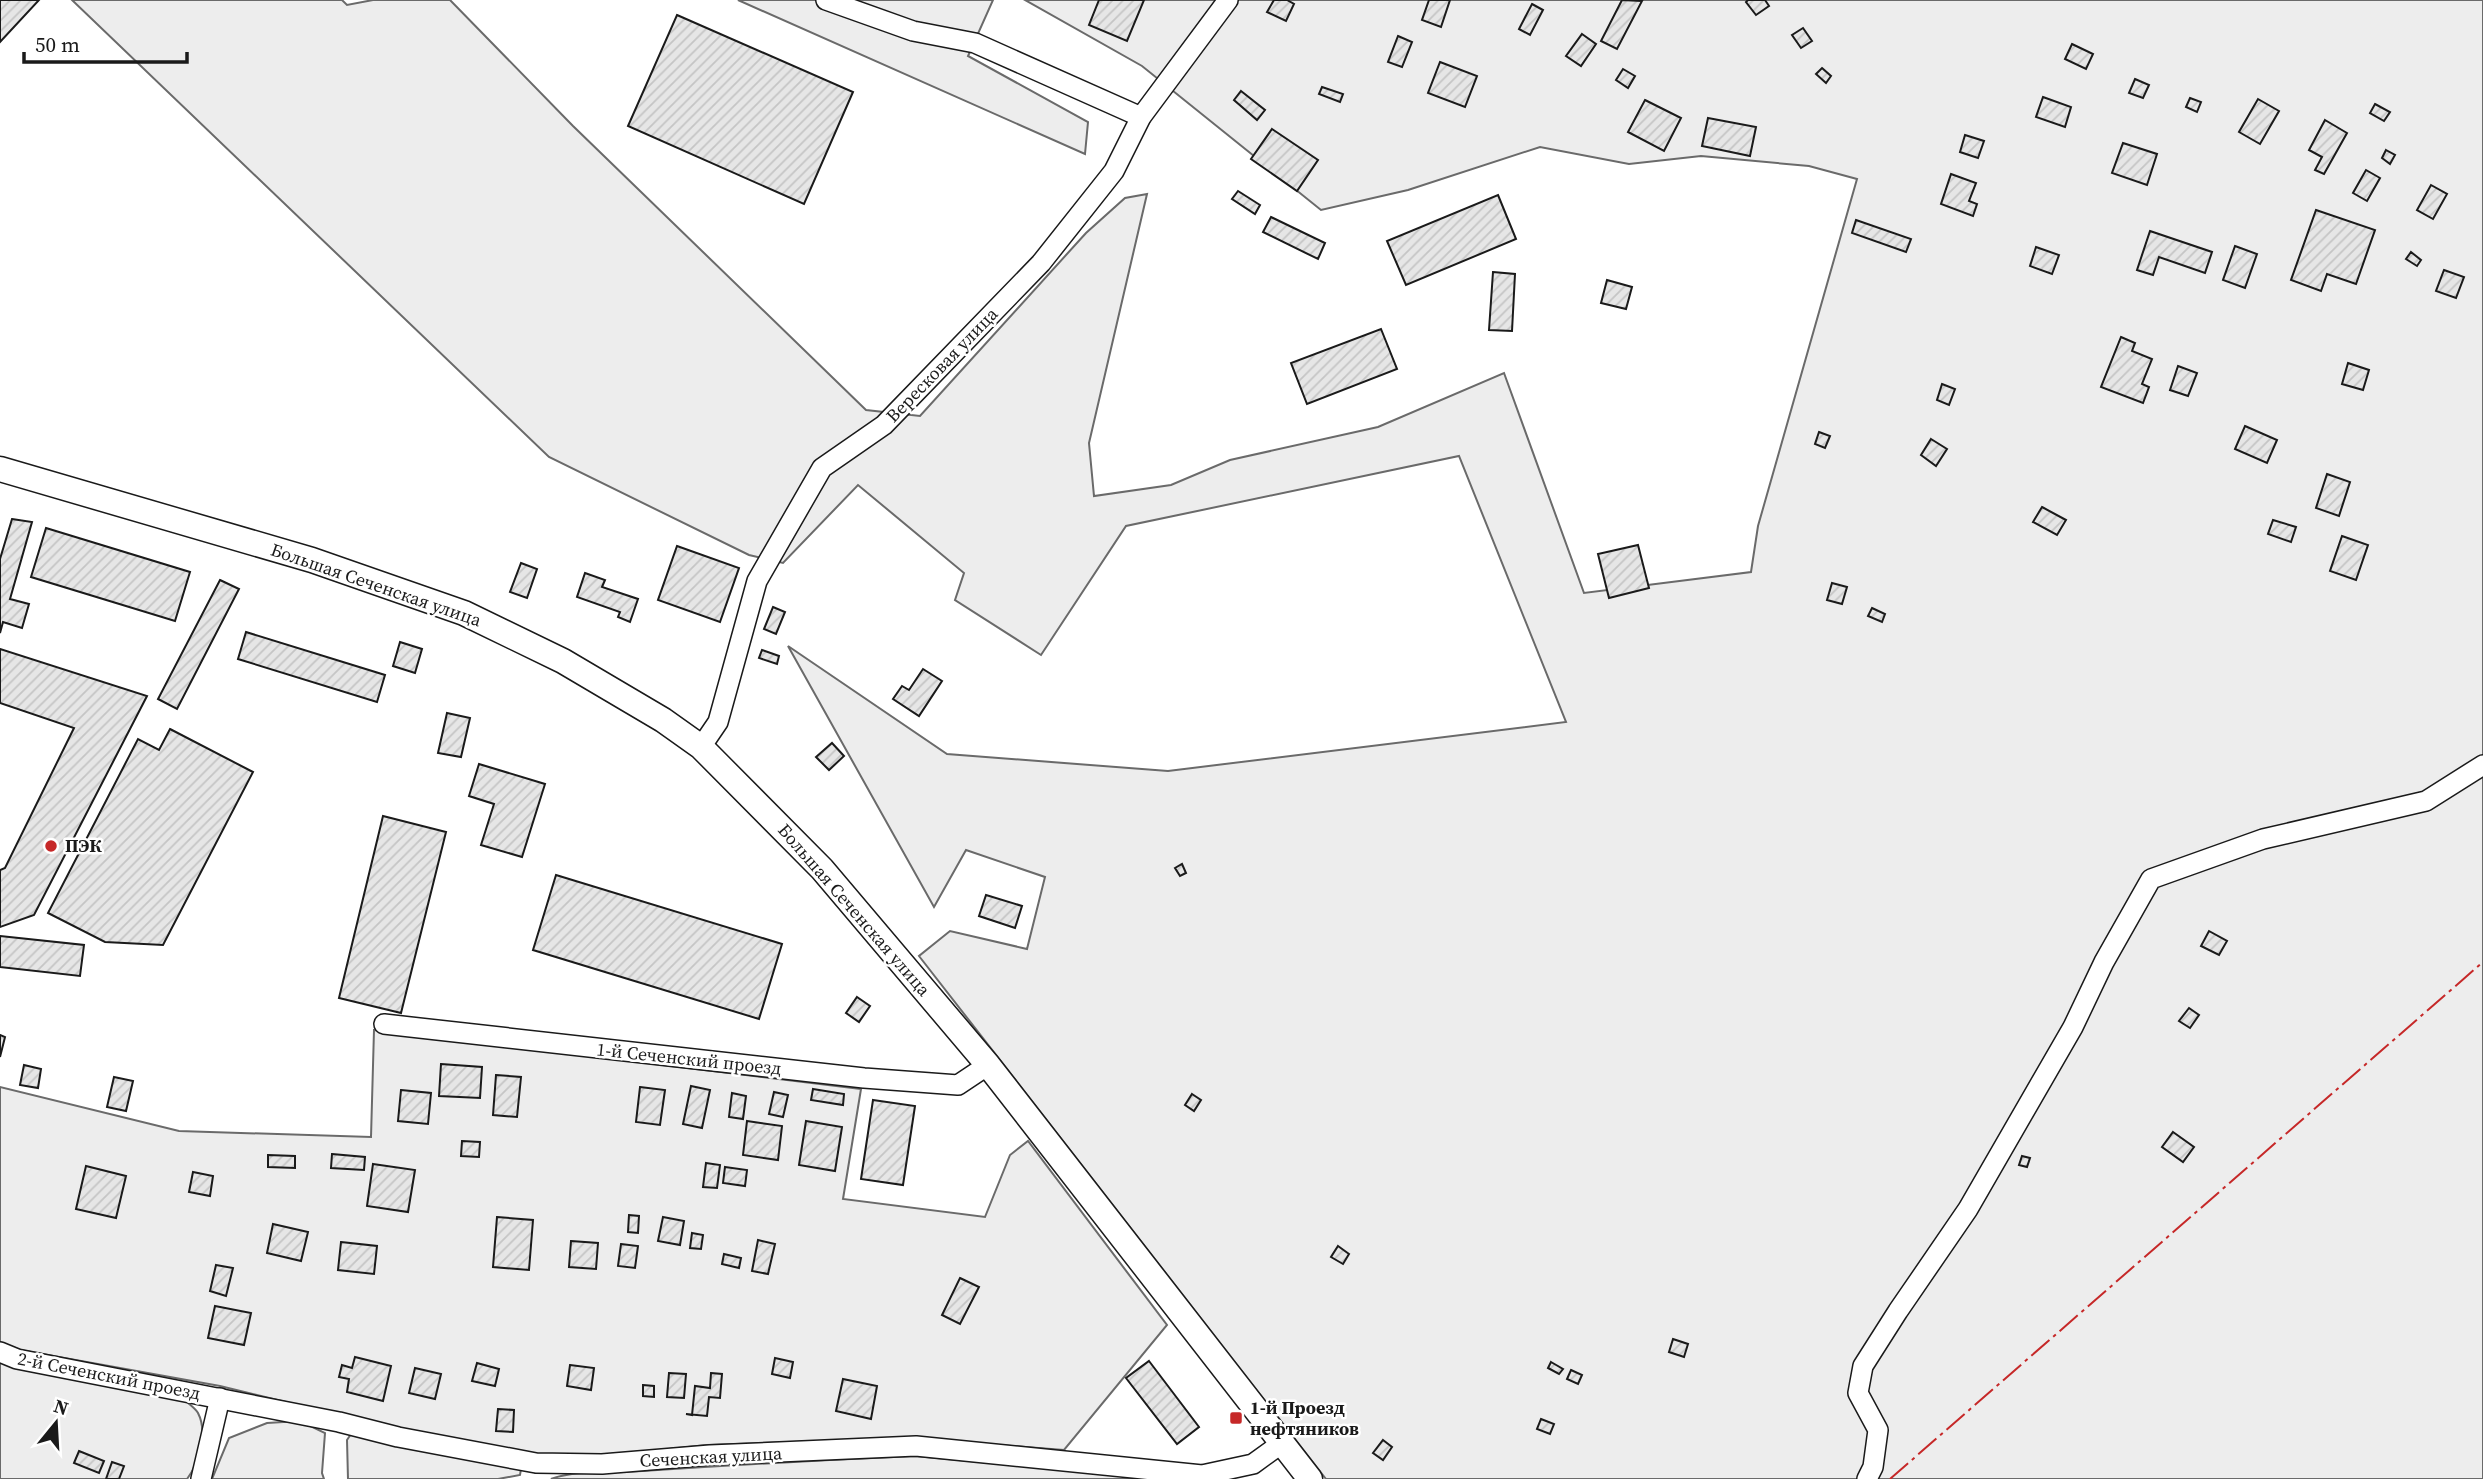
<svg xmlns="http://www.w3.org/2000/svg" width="2483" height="1479" viewBox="0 0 2483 1479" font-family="'Source Serif 4',serif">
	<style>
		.green { fill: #ededed; stroke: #6a6a6a; stroke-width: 2 }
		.building { fill: url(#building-hatch); stroke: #1a1a1a; stroke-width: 2 }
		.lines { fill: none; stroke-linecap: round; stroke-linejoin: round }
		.minor-casing { stroke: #1a1a1a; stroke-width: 22 }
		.tertiary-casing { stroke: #1a1a1a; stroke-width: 27 }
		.minor { stroke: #fff; stroke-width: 19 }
		.tertiary { stroke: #fff; stroke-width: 24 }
		.power { stroke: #c62828; stroke-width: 2; stroke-dasharray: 24 5 3.5 5; stroke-linecap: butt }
		.poi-dot { fill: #c62828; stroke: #fff; stroke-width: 2.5 }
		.labels { text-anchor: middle; stroke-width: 5; stroke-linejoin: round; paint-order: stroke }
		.street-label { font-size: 18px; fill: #1a1a1a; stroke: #fff }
		.poi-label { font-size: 18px; font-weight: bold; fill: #1a1a1a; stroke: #fff; text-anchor: start }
	</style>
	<defs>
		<pattern id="building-hatch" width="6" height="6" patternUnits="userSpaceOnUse" patternTransform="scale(1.75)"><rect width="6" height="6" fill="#e6e6e6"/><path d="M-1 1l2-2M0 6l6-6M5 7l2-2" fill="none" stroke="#c5c5c5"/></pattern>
	</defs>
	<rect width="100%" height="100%" fill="#fff"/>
	<g class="green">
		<polygon points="72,0 342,0 347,5 373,0 450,0 573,126 866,410 920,416 1086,233 1125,198 1147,194 1089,443 1094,496 1171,485 1230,460 1378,427 1504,373 1584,593 1751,572 1758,526 1857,179 1809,166 1701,156 1629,164 1540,147 1408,190 1321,210 1142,66 1025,0 2483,0 2483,1479 1326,1479 919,956 950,931 1027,949 1045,877 966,850 934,907 788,646 947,754 1168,771 1566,722 1459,456 1126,526 1041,655 955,600 964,573 858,485 783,563 749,555 549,457"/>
		<polygon points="738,0 993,0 968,56 1088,122 1085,154"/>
		<polygon points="374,1030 861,1089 843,1199 985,1217 1010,1155 1028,1141 1167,1325 1064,1450 909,1438 707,1445 601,1456 537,1455 398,1429 220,1386 20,1350 0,1342 0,1087 179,1131 371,1137"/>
		<path d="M0,1360l186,41c4,4 10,8 12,12 10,19 1,50 -11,66h-187z"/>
		<polygon points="300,1421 325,1433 322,1473 324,1479 212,1479 229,1438 267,1423"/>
		<polygon points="351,1434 521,1469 520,1475 498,1479 348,1479 347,1440"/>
		<path d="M915,1456l249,23h-613c21,-9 66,-6 91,-8 91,-6 182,-11 273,-15z"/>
	</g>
	<g class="building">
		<polygon points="0,0 39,0 0,42"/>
		<polygon points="1099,0 1144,0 1127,41 1089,25"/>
		<polygon points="1274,0 1287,0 1294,4 1286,21 1267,12"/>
		<polygon points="1429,0 1450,0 1441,27 1422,20"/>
		<polygon points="1622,0 1642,1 1617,49 1601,41"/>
		<polygon points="1748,0 1765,0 1769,6 1756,15 1746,2"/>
		<polygon points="1532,4 1543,10 1530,35 1519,29"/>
		<polygon points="677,15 853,92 804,204 628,126"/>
		<polygon points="1803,28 1812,41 1801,48 1792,35"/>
		<polygon points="1582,34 1596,44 1581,66 1566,56"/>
		<polygon points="1398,36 1412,42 1402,67 1388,62"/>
		<polygon points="2072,44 2093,54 2086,69 2065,59"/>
		<polygon points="1440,62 1477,76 1465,107 1428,93"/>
		<polygon points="1822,68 1831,76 1826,83 1816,74"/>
		<polygon points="1623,69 1635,76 1628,88 1616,80"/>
		<polygon points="2135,79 2149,85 2143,98 2129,93"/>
		<polygon points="1322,87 1343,94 1340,102 1319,94"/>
		<polygon points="1241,91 1265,110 1257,120 1234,100"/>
		<polygon points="2043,97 2071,107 2065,127 2036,117"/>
		<polygon points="2190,98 2201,102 2197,112 2186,107"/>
		<polygon points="2258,99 2279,111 2260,144 2239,132"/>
		<polygon points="1645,100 1681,118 1664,151 1628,132"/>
		<polygon points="2375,104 2390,112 2384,121 2370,113"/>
		<polygon points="1708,118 1756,127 1750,156 1702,146"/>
		<polygon points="2325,120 2347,133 2324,174 2315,170 2322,157 2309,150"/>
		<polygon points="1272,129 1318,160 1297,191 1251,159"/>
		<polygon points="1965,135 1984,141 1978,158 1960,152"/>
		<polygon points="2123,143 2157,154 2147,185 2112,173"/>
		<polygon points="2386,150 2395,155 2390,164 2382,158"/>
		<polygon points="2366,170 2380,178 2367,201 2353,193"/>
		<polygon points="1951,174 1976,183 1969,201 1977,204 1973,216 1941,204"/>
		<polygon points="2431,185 2447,194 2433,219 2417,210"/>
		<polygon points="1238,191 1260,205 1255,214 1232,199"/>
		<polygon points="1498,195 1516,239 1406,285 1387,241"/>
		<polygon points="2316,210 2375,230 2356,284 2327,274 2321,291 2291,280"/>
		<polygon points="1271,217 1325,243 1318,259 1263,232"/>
		<polygon points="1856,220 1911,239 1906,252 1852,233"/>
		<polygon points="2150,231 2212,252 2205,273 2159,257 2153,275 2137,270"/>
		<polygon points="2235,246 2257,254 2245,288 2223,280"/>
		<polygon points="2036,247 2059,255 2052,274 2030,266"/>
		<polygon points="2411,252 2421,260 2417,266 2406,259"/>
		<polygon points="2444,270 2464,277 2456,298 2436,291"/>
		<polygon points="1493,272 1515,274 1512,331 1489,330"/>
		<polygon points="1607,280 1632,287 1626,309 1601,303"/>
		<polygon points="1381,329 1397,369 1307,404 1291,363"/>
		<polygon points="2121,337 2135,343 2132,351 2152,359 2142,384 2149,387 2143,403 2101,387"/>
		<polygon points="2348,363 2369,370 2363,390 2342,384"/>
		<polygon points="2178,366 2197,373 2188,396 2170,390"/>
		<polygon points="1942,384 1955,389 1949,405 1937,400"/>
		<polygon points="2245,426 2277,440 2267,463 2235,449"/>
		<polygon points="1819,432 1830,436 1825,448 1815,444"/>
		<polygon points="1931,439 1947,449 1936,466 1921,455"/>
		<polygon points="2327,474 2350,482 2339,516 2316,508"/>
		<polygon points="2042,507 2066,520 2057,535 2033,522"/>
		<polygon points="12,519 32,522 10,599 29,604 22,628 3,622 0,633 0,559"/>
		<polygon points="2273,520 2296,527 2291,542 2268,534"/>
		<polygon points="46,528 190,572 175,621 31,577"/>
		<polygon points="2342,536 2368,545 2356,580 2330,571"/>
		<polygon points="1638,545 1649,588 1609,598 1598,554"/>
		<polygon points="677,546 739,568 720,622 658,600"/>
		<polygon points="521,563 537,569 527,598 510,592"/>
		<polygon points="585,573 605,580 602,587 638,599 630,622 618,617 620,612 577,597"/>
		<polygon points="220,580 239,589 177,709 158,699"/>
		<polygon points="1832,583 1847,587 1842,604 1827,600"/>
		<polygon points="773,607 785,612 776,634 764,629"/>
		<polygon points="1872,608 1885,614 1882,622 1868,616"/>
		<polygon points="246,632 385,675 377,702 238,659"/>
		<polygon points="400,642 422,649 415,673 393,666"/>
		<polygon points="0,649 147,696 34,915 0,927 0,870 5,868 74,728 0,703"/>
		<polygon points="762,650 779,656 777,664 759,658"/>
		<polygon points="923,669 942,681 919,716 893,699 902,686 909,690"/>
		<polygon points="447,713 470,718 461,757 438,753"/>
		<polygon points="170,729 253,772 163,945 105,942 48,913 138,739 159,750"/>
		<polygon points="832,743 844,756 829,770 816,757"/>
		<polygon points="479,764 545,784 522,857 481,845 494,804 469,796"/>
		<polygon points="383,816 446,832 401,1013 339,998"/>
		<polygon points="1182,864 1186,873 1180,876 1175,868"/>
		<polygon points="556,875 782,944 759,1019 533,950"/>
		<polygon points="986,895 1022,906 1015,928 979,916"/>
		<polygon points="2209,931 2227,941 2219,955 2201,946"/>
		<polygon points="0,936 84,945 80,976 0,967"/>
		<polygon points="857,997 870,1006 859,1022 846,1013"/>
		<polygon points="2189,1008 2199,1015 2190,1028 2179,1021"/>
		<polygon points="0,1035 5,1037 0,1057"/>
		<polygon points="441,1064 482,1067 480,1098 439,1096"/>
		<polygon points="24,1065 41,1069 38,1088 20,1085"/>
		<polygon points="496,1075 521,1077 517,1117 493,1115"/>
		<polygon points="114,1077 133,1081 126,1111 107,1107"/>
		<polygon points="691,1086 710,1090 702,1128 683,1124"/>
		<polygon points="640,1087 665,1090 660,1125 636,1122"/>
		<polygon points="813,1089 844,1094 843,1105 811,1100"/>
		<polygon points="401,1090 431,1093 428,1124 398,1121"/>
		<polygon points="774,1092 788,1095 783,1117 769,1114"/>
		<polygon points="732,1093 746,1096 743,1119 729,1117"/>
		<polygon points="1192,1094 1201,1100 1194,1111 1185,1105"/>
		<polygon points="873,1100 915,1106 903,1185 861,1179"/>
		<polygon points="747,1121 782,1126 778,1160 743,1155"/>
		<polygon points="806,1121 842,1127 835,1171 799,1165"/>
		<polygon points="2173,1132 2194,1147 2183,1162 2162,1147"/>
		<polygon points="462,1141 480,1142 479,1157 461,1156"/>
		<polygon points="332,1154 365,1157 364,1170 331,1168"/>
		<polygon points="268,1155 295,1156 295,1168 268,1167"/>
		<polygon points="2022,1156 2030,1158 2027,1167 2019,1165"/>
		<polygon points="706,1163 720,1165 717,1188 703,1187"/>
		<polygon points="373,1164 415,1170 408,1212 367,1206"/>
		<polygon points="86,1166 126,1176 116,1218 76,1209"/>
		<polygon points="725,1167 747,1170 745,1186 723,1183"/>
		<polygon points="193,1172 213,1176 210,1196 189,1192"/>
		<polygon points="629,1215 639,1216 638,1233 628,1232"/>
		<polygon points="497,1217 533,1220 529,1270 493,1267"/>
		<polygon points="663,1217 684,1221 680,1245 658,1241"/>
		<polygon points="273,1224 308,1232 301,1261 267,1253"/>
		<polygon points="692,1233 703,1235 701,1249 690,1248"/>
		<polygon points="758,1240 775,1244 768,1274 752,1271"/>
		<polygon points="571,1241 598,1243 596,1269 569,1267"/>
		<polygon points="341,1242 377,1246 374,1274 338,1270"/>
		<polygon points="621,1244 638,1246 635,1268 618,1266"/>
		<polygon points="1338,1246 1349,1254 1343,1264 1331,1257"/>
		<polygon points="724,1254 741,1258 739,1268 722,1264"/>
		<polygon points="216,1265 233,1268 226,1296 210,1291"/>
		<polygon points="960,1278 979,1287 960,1324 942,1315"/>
		<polygon points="215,1306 251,1313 244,1345 208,1338"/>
		<polygon points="1673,1339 1688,1344 1684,1357 1669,1352"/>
		<polygon points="355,1357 391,1366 383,1401 347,1392 349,1379 339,1377 342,1365 352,1368"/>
		<polygon points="775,1358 793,1362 790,1378 772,1374"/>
		<polygon points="1149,1361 1199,1427 1177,1444 1126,1378"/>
		<polygon points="1551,1362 1563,1369 1559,1374 1548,1368"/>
		<polygon points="477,1363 499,1369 495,1386 472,1381"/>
		<polygon points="570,1365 594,1368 591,1390 567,1386"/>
		<polygon points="415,1368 441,1374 435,1399 409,1393"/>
		<polygon points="1571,1370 1582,1375 1578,1384 1567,1379"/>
		<polygon points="669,1373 686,1374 684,1398 667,1397"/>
		<polygon points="711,1373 722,1374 720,1398 709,1397 707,1416 686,1414 692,1415 695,1386 710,1388"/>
		<polygon points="843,1379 877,1386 871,1419 836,1411"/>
		<polygon points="643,1385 654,1386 654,1397 643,1396"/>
		<polygon points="498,1409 514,1410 513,1432 496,1431"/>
		<polygon points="1541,1419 1554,1424 1550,1434 1537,1429"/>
		<polygon points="1383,1440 1392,1447 1383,1460 1373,1453"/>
		<polygon points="79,1451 104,1461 99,1473 74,1463"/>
		<polygon points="112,1462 124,1466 119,1479 106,1479"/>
	</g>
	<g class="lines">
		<g class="minor-casing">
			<g id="minor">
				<polyline points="826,0 913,31 975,43 1141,117"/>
				<polyline points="701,747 718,722 757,581 822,468 884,425 1041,263 1114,171 1141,117 1228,0"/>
				<polyline points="384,1024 864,1078 958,1085 988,1065"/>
				<polyline points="0,1352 17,1359 339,1422 398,1437 536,1463 602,1464 710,1455 916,1446 1202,1475 1253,1464 1282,1443"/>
				<polyline points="201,1479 220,1398"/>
				<polyline points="1867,1479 1873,1467 1878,1430 1858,1393 1863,1366 1898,1311 1968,1209 2073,1027 2104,962 2151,879 2263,839 2426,801 2483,765"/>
			</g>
		</g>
		<g class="tertiary-casing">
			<polyline id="tertiary" points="0,469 312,560 464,613 563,661 663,720 701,747 822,869 988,1065 1310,1479"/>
		</g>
		<use href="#minor" class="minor"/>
		<use href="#tertiary" class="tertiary"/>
		<polyline class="power" points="1890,1479 2483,962"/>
	</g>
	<g class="poi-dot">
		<circle cx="51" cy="846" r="7"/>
		<rect x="1229" y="1411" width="14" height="14" rx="3.5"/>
	</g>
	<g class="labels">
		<g class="street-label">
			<text transform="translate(942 365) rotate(-46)" y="6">Вересковая улица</text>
			<text transform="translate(376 585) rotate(19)" y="6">Большая Сеченская улица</text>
			<text transform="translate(854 910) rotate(49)" y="6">Большая Сеченская улица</text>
			<text transform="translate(689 1059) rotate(6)" y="6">1-й Сеченский проезд</text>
			<text transform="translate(109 1376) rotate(11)" y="6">2-й Сеченский проезд</text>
			<text transform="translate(711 1457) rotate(-3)" y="6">Сеченская улица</text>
		</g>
		<g class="poi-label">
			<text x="65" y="852">ПЭК</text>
			<text x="1250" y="1414">1-й Проезд<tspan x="1250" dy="21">нефтяников</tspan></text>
		</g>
	</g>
	<g transform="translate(56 1423) rotate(18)" stroke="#ffffff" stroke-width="5" paint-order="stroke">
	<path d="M0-5L12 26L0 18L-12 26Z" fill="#1a1a1a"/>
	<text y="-10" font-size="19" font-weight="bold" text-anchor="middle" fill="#1a1a1a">N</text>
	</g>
	<path d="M24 52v10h163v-10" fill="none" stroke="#1a1a1a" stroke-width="3.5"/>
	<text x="35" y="52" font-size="21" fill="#1a1a1a" stroke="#ffffff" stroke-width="5" paint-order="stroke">50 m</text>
</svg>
